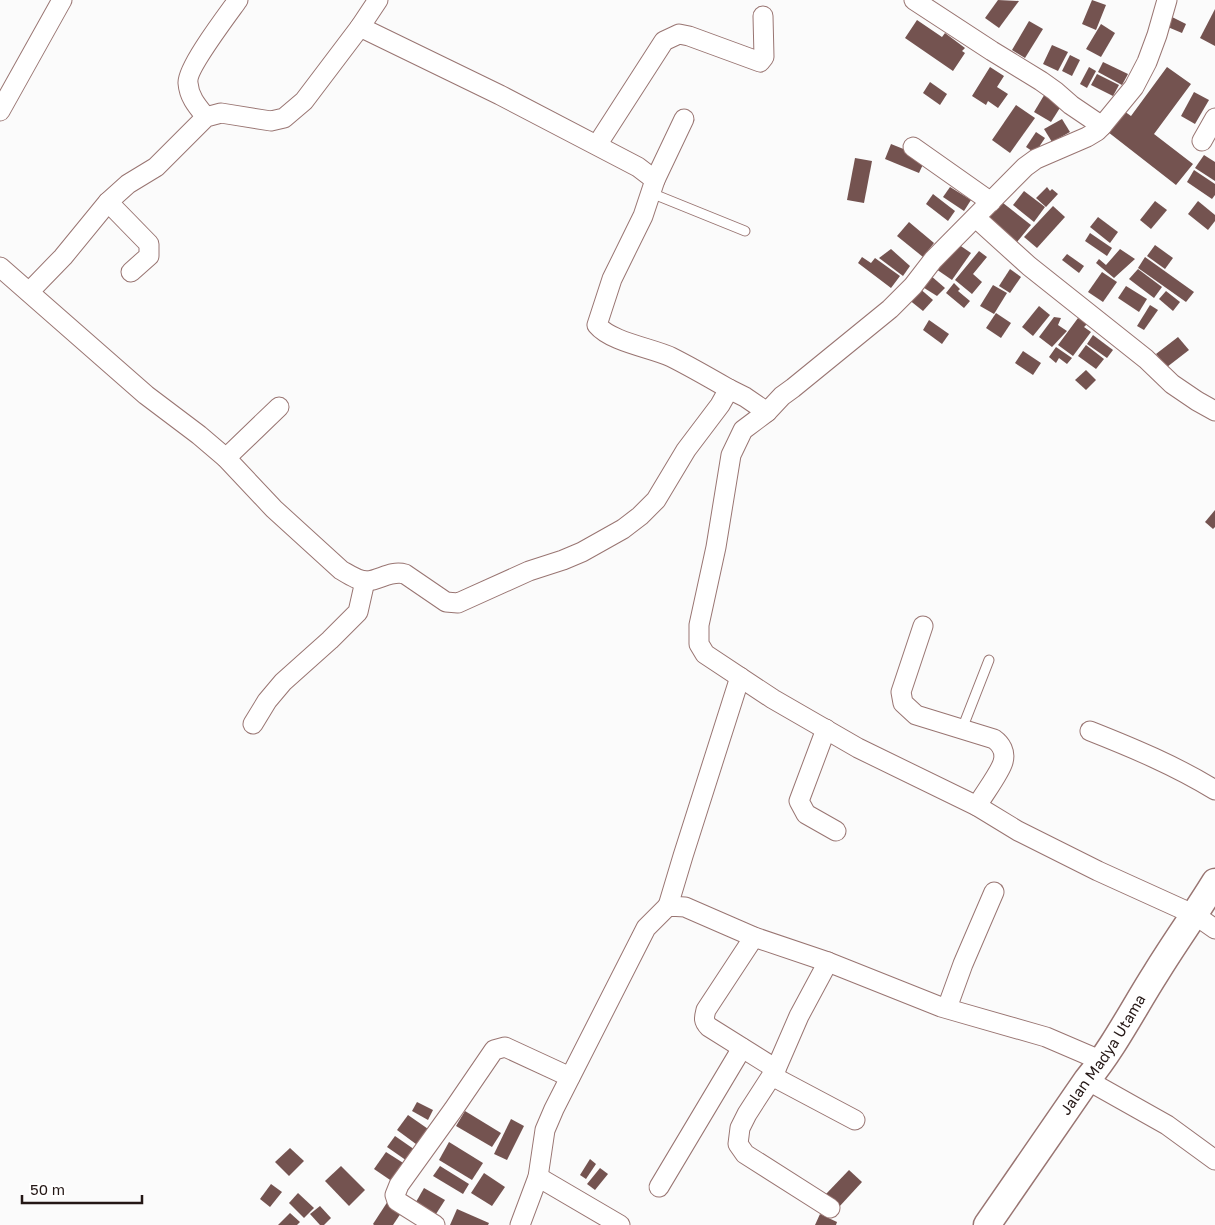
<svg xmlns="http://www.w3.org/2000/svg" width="1215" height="1225" viewBox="0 0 1215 1225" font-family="'Golos Text',sans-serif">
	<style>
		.building { fill: #745350 }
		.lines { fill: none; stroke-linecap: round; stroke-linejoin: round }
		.lane-casing { stroke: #997572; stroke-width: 11 }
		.street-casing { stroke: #997572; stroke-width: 21 }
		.secondary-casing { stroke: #997572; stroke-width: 29 }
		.lane { stroke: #fff; stroke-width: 9 }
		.street { stroke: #fff; stroke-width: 19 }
		.secondary { stroke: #fff; stroke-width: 26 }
		.labels { text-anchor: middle; stroke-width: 5; stroke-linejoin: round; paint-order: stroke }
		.street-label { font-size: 15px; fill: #241715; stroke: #fff }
	</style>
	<rect width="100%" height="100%" fill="#fbfbfb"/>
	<g class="building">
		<polygon points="998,0 1019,1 999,28 985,18"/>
		<polygon points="1092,0 1106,5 1096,30 1082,24"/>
		<polygon points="1215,9 1215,46 1200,38"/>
		<polygon points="1172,17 1186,24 1182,33 1163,25"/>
		<polygon points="917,20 942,37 945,33 965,48 962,51 965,53 953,71 905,38"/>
		<polygon points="1029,21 1043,29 1025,58 1012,50"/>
		<polygon points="1101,24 1115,33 1101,57 1086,49"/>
		<polygon points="1052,45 1068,52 1058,71 1043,64"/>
		<polygon points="1070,55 1080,60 1072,76 1062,71"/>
		<polygon points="1103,62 1128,74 1122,85 1098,72"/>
		<polygon points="990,67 1004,76 997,87 1008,94 998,108 988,101 986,105 972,96"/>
		<polygon points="1089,67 1096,71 1087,88 1080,84"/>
		<polygon points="1167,67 1191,84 1154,134 1193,164 1176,185 1108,132 1124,111 1131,116"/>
		<polygon points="1097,74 1119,85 1113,96 1091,85"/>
		<polygon points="930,82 947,94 940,105 923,93"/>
		<polygon points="1046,92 1063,103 1051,122 1034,112"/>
		<polygon points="1194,92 1209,100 1195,124 1181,116"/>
		<polygon points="1016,105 1035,118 1010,153 992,140"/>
		<polygon points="1062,119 1070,132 1052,142 1044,129"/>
		<polygon points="1036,132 1045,138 1035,153 1026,147"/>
		<polygon points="891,144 926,158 919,173 885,159"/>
		<polygon points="1204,155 1215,162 1215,181 1195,168"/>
		<polygon points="855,158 872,161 864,203 847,200"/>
		<polygon points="1194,170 1215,184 1215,195 1212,199 1187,182"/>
		<polygon points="950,187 971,200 964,211 943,197"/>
		<polygon points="1047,187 1050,191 1052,189 1058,194 1046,207 1036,198"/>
		<polygon points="1024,191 1045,207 1034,222 1013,205"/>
		<polygon points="933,194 955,211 948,221 926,204"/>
		<polygon points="998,199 1031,225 1017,242 984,216"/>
		<polygon points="1155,201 1167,210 1151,229 1140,220"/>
		<polygon points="1198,201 1215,215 1215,221 1208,230 1188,214"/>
		<polygon points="1053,206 1065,217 1037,248 1024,237"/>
		<polygon points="1098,217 1118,232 1110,243 1090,227"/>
		<polygon points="909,222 934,243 923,257 897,236"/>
		<polygon points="1090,233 1112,248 1107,256 1085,241"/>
		<polygon points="955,242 971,253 952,280 936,269"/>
		<polygon points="1155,245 1173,258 1165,269 1147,256"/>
		<polygon points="891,249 910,266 903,276 879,258"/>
		<polygon points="1120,249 1135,259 1114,278 1096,263 1099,259 1106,265"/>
		<polygon points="979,251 987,257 973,274 982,282 972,294 955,280"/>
		<polygon points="1067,254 1084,266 1079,273 1062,260"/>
		<polygon points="862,257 871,263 875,258 900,276 891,288 858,263"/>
		<polygon points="1145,257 1194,292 1186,302 1138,268"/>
		<polygon points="1010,269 1021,277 1010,293 999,286"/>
		<polygon points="1138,269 1162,287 1154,298 1129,279"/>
		<polygon points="1102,272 1117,282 1103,302 1088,292"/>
		<polygon points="930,275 945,288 937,296 921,286"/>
		<polygon points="954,283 960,289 958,291 970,301 964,308 946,293"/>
		<polygon points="993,285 1007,293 994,314 980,306"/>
		<polygon points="1126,286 1147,299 1139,312 1118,298"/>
		<polygon points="918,287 933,300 923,311 908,299"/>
		<polygon points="1166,291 1180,302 1173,311 1159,299"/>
		<polygon points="1150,305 1158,310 1144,330 1137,326"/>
		<polygon points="1039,306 1050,315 1033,336 1022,327"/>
		<polygon points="996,313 1011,323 1001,338 986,328"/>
		<polygon points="1054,317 1061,318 1058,325 1067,331 1052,347 1039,337"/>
		<polygon points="1078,318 1087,324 1084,327 1091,332 1073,356 1058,345"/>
		<polygon points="929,320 949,334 942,344 923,330"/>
		<polygon points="1093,335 1113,350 1107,358 1087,344"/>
		<polygon points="1178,337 1189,350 1167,367 1156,354"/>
		<polygon points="1086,345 1104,359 1096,369 1078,356"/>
		<polygon points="1056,347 1072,358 1067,364 1059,358 1056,363 1049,357"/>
		<polygon points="1023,351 1041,363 1033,375 1015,363"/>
		<polygon points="1086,370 1096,380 1086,390 1075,380"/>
		<polygon points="1215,510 1215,527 1213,529 1205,522"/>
		<polygon points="417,1102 433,1110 428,1120 412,1111"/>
		<polygon points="465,1111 501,1133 492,1147 456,1126"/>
		<polygon points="408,1115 431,1131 420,1147 397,1130"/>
		<polygon points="511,1119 524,1126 507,1160 494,1154"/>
		<polygon points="395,1136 418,1152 410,1163 387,1147"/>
		<polygon points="449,1142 483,1163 472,1180 439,1160"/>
		<polygon points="290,1148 304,1161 289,1176 275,1162"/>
		<polygon points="386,1152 408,1166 396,1184 374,1169"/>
		<polygon points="590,1159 596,1164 586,1179 580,1175"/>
		<polygon points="341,1166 365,1190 349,1206 325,1181"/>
		<polygon points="440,1166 469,1184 463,1194 433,1176"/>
		<polygon points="600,1168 608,1174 595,1190 587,1184"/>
		<polygon points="849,1170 862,1182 839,1207 826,1194"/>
		<polygon points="484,1173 505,1187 492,1206 471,1193"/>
		<polygon points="271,1184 282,1192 270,1207 260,1199"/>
		<polygon points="424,1188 445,1200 436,1214 416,1202"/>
		<polygon points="298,1193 314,1208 304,1218 289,1203"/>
		<polygon points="388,1201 403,1210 393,1225 374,1225 373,1224"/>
		<polygon points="320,1206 331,1218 324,1225 320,1225 310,1214"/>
		<polygon points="457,1209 489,1223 488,1225 450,1225"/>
		<polygon points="290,1213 300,1222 297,1225 278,1225"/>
		<polygon points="820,1214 837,1222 836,1225 815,1225"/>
	</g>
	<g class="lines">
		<g class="lane-casing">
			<g id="lane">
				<polyline points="651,193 745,231"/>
				<polyline points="962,729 989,660"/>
			</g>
		</g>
		<g class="street-casing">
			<g id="street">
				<polyline points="914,0 992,51 1041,81 1055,91 1071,105 1102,126"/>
				<path d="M360,27l140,68 138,72 17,13 -12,36 -31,63 -15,46c14,17 55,23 74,32 20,10 39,21 58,32"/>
				<polyline points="0,111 62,0"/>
				<path d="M206,117c-9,-11 -17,-20 -18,-34 -2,-14 40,-69 50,-83"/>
				<polyline points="1202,141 1215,118"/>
				<polyline points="597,145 664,41 679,34 689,36 760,62 764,57 763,16"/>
				<polyline points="913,147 991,202"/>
				<polyline points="655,180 684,119"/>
				<polyline points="108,202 149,244 149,256 131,272"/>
				<polyline points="976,218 1029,266 1146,359 1172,384 1197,401 1215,411"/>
				<path d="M0,267l146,128 53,40 27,23 48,51 67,61c7,4 17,11 26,11 13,-1 24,-11 38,-7l41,28 12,1 71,-32 34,-11 19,-8 41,-23 17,-13 16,-16 30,-50 34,-45 9,-16 16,8 22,15 -24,18 -12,25 -15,92 -17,78v19l6,10 68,45 85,49 119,58 41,25 80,40 97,44 20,14"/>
				<polyline points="29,292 63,257 108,202 128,184 156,167 206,117 221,113 271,121 284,118 304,101 360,27 378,0"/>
				<polyline points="767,412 782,396 793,388 890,309 913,286 933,260 1025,167 1036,159 1087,137 1097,131 1102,126 1134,87 1147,62 1157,35 1167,0"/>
				<polyline points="226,458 279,407"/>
				<path d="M923,626l-22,66 2,11 13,12 78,24c7,5 12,13 9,23 -3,11 -20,33 -26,44"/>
				<polyline points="253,724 267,701 283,682 330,640 358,612 365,581"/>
				<polyline points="826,729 799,801 806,814 836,831"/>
				<path d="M1090,731c43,17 86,35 125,59"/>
				<polyline points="668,906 683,856 740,677"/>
				<path d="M754,937l-48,73c-2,8 -3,11 3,17l67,42"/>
				<polyline points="828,962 799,1016 776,1069 747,1114 740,1128 738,1144 745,1154 830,1208"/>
				<polyline points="947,1008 963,964 994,892"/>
				<polyline points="772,1076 855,1120"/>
				<polyline points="1087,1080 1167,1125 1215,1160"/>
				<polyline points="538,1177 620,1225"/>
				<polyline points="659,1187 742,1048"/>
				<polyline points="435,1225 397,1201 395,1195 399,1185 453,1110 494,1050 505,1047 570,1077"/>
				<polyline points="520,1225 538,1177 545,1130 554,1109 646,928 668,906 685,907 754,937 828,962 941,1007 1046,1037 1102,1061"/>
			</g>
		</g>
		<g class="secondary-casing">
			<g id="secondary">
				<path id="s1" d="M987,1225l100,-145c27,-33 46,-71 69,-107 19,-31 40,-60 59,-91"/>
			</g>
		</g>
		<use href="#lane" class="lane"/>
		<use href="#street" class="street"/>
		<use href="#secondary" class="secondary"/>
	</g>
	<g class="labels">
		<g class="street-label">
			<text dy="5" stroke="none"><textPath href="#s1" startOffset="206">Jalan Madya Utama</textPath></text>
		</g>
	</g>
	<path d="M22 1195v8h120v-8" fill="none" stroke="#241715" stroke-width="2.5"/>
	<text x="30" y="1195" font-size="15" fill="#241715" stroke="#ffffff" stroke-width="4" paint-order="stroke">50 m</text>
</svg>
